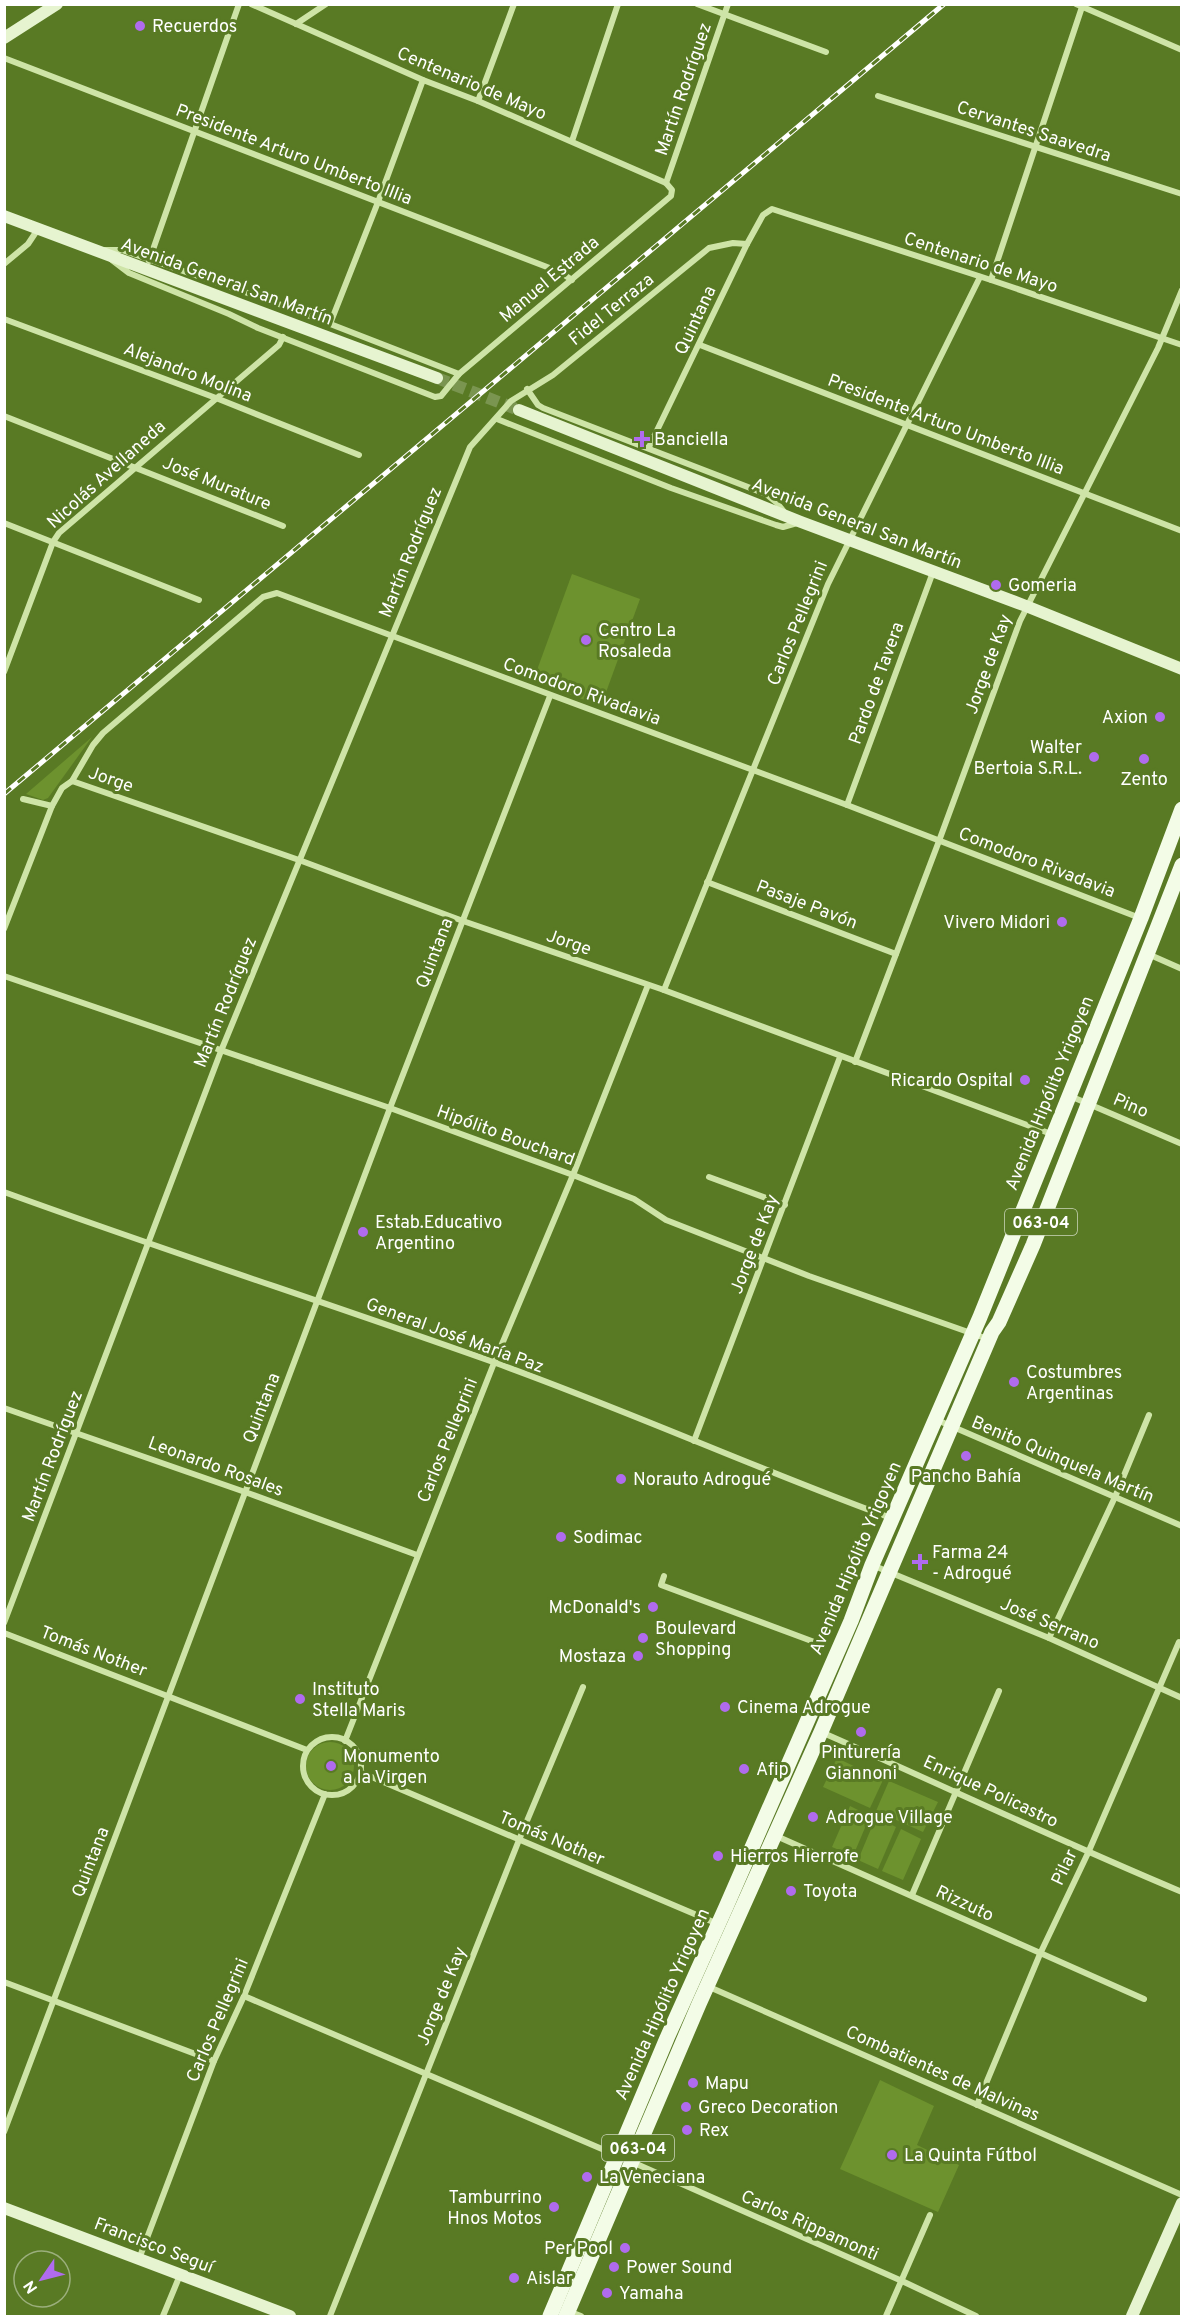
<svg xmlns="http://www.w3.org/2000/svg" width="1186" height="2321" viewBox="0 0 1186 2321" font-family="Overpass,sans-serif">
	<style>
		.green { fill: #6d922e }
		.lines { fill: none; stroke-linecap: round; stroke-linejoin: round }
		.secondary-tunnel { stroke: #7a9550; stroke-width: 12; stroke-dasharray: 12 6; stroke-linecap: butt }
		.street { stroke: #cee4a7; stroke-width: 6 }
		.secondary { stroke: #e6f4d0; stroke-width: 12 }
		.primary { stroke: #f3fce7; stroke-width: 15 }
		.rail-casing { stroke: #fff; stroke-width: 5 }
		.rail { stroke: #597a24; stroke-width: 3; stroke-dasharray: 9; stroke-linecap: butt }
		.poi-dot { fill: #b06bee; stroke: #597a24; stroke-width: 2 }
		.labels { text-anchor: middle; stroke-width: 6; stroke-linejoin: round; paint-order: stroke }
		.shield { fill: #597a24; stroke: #cdd7bd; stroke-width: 1.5 }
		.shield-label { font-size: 16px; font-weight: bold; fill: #fff }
		.poi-label { font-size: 18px; fill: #fff; stroke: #597a24; text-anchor: start }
		.street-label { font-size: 18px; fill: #fff; stroke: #597a24 }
	</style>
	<rect width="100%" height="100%" fill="#597a24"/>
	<g class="green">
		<polygon points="572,574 640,599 601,706 533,681"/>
		<polygon points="92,737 48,798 43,800 26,794"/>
		<circle cx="330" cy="1766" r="24"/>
		<polygon points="837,1758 883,1780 870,1808 823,1787"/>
		<polygon points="889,1781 938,1802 923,1832 876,1811"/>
		<polygon points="850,1806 870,1816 853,1856 832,1847"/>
		<polygon points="876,1817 896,1827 878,1869 858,1860"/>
		<polygon points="901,1829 921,1839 903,1880 882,1871"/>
		<polygon points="880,2080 934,2106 917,2145 959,2165 938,2212 840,2169"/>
	</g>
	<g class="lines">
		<polyline class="secondary-tunnel" points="437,378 519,410"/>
		<g class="street">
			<polyline points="697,4 826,52"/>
			<polyline points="1076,4 1182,50"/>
			<polyline points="296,24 326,4"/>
			<polyline points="4,58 560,272 572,280"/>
			<polyline points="878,96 1182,194"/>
			<polyline points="478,101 514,4"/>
			<polyline points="572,141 618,4"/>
			<polyline points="666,183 728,4"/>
			<polyline points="101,250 122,250 271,301 459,374"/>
			<polyline points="112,260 129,273 229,314 258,328 435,397 441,396 459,374 671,196 672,190 666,183 478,101 423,80 251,4"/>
			<polyline points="149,261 239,4"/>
			<polyline points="4,264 28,244 38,229"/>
			<polyline points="991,280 1083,4"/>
			<polyline points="4,319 216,398 359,455"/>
			<polyline points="330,324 378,202 423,80"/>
			<polyline points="700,345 1182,531"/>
			<polyline points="527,389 538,405 543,408 766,494 777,503 785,513"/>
			<polyline points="4,416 283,526"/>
			<polyline points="497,419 671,488 776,525 783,527 797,523"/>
			<polyline points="649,447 747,244 763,215 772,209 991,280 1182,345"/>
			<polyline points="4,523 199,600"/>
			<polyline points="4,672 53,542 59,533 279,345 283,337"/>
			<polyline points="72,781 93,745 103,733 263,597 277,593 847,805 1140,918"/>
			<polyline points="72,781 299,860 463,921 661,989 1054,1135"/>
			<polyline points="23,799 52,806"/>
			<polyline points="847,805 933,572"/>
			<polyline points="707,882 896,954"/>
			<polyline points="4,929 52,806 62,788 72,781"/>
			<polyline points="1148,954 1182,969"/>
			<polyline points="4,976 390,1108 573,1175 634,1199 666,1220 809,1276 988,1339"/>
			<polyline points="664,990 828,584 980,277"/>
			<polyline points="855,1062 939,841 1020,621 1158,348 1182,290"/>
			<polyline points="1070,1096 1182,1144"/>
			<polyline points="709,1177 785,1205"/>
			<path d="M4,1192c162,59 326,112 489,170 134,48 264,107 398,156"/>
			<polyline points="4,1408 245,1492 417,1555"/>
			<polyline points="937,1420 1182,1526"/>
			<polyline points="694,1441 840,1057"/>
			<polyline points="872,1565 1049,1638 1182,1698"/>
			<polyline points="664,1576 661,1585 817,1643"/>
			<polyline points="4,1623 221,1051 470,447 511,401 553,375 709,248 733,243 747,244"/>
			<polyline points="4,1633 307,1750"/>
			<polyline points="1049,1638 1115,1497 1149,1415"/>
			<path d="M821,1732c121,53 239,109 361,160"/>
			<circle cx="332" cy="1766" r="29"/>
			<polyline points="345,1741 494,1363 573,1175 648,985"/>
			<polyline points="360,1772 718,1924"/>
			<polyline points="774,1835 1144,1999"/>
			<polyline points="912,1895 999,1691"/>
			<polyline points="4,1982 214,2061"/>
			<polyline points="707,1986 1182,2195"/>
			<polyline points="244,1996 616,2155"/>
			<polyline points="977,2105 1040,1954 1088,1853 1179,1642"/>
			<polyline points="4,2132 390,1108 550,696"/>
			<polyline points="632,2162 902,2281 976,2316"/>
			<polyline points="139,2259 214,2061 244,1996 325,1794"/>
			<polyline points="568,2311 581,2316"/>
			<polyline points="163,2316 180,2275"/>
			<polyline points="330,2316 519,1840 583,1687"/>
			<polyline points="886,2316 930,2215"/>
		</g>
		<g class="secondary">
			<polyline points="4,38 57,4"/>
			<polyline points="4,216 437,378"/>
			<polyline points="519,410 801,522 1026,606 1182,669"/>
			<polyline points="4,2208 290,2316"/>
			<polyline points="1132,2316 1182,2203"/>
		</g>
		<g class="primary">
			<polyline points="550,2316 667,2038 726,1907 851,1621 872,1565 980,1317 1141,918 1182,809"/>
			<polyline points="566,2316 699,2004 821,1732 992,1332 999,1322 1033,1245 1182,865"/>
		</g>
		<g class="rail-casing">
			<polyline id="rail" points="4,794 944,4"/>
		</g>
		<use href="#rail" class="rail"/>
	</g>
	<g class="poi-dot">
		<circle cx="140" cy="26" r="6"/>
		<path d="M639 430h6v6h6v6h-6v6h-6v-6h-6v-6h6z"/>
		<circle cx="996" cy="585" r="6"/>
		<circle cx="586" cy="640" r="6"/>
		<circle cx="1160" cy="717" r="6"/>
		<circle cx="1094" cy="757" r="6"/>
		<circle cx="1144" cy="759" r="6"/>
		<circle cx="1062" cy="922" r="6"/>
		<circle cx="1025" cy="1080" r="6"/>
		<circle cx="363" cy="1232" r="6"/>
		<circle cx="1014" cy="1382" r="6"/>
		<circle cx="966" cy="1456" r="6"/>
		<circle cx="621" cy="1479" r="6"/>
		<circle cx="561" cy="1537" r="6"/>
		<path d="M917 1553h6v6h6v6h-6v6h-6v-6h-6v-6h6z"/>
		<circle cx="653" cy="1607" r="6"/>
		<circle cx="643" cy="1638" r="6"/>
		<circle cx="638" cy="1656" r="6"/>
		<circle cx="300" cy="1699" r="6"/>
		<circle cx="725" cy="1707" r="6"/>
		<circle cx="861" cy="1732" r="6"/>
		<circle cx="331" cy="1766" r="6"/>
		<circle cx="744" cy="1769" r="6"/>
		<circle cx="813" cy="1817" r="6"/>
		<circle cx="718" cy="1856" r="6"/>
		<circle cx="791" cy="1891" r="6"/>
		<circle cx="693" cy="2083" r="6"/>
		<circle cx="686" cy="2107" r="6"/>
		<circle cx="687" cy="2130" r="6"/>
		<circle cx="892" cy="2155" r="6"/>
		<circle cx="587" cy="2177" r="6"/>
		<circle cx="554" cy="2207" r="6"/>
		<circle cx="625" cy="2248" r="6"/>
		<circle cx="614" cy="2267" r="6"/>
		<circle cx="514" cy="2278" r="6"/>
		<circle cx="607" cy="2293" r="6"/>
	</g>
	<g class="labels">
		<g class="shield">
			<rect x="1005" y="1209" width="72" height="26" rx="4.5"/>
			<rect x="602" y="2135" width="72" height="26" rx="4.5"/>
		</g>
		<g class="shield-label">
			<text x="1041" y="1228">063-04</text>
			<text x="638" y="2154">063-04</text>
		</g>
		<g class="poi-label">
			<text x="152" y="32">Recuerdos</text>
			<text x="654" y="445">Banciella</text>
			<text x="1008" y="591">Gomeria</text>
			<text x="598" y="636">Centro La<tspan x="598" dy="21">Rosaleda</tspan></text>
			<text x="1148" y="723" text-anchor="end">Axion</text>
			<text x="1082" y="753" text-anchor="end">Walter<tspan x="1082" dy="21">Bertoia S.R.L.</tspan></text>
			<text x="1144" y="785" text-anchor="middle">Zento</text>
			<text x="1050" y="928" text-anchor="end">Vivero Midori</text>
			<text x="1013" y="1086" text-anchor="end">Ricardo Ospital</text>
			<text x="375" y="1228">Estab.Educativo<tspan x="375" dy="21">Argentino</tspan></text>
			<text x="1026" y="1378">Costumbres<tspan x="1026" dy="21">Argentinas</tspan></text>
			<text x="966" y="1482" text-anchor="middle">Pancho Bahía</text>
			<text x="633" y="1485">Norauto Adrogué</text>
			<text x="573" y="1543">Sodimac</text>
			<text x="932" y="1558">Farma 24<tspan x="932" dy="21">- Adrogué</tspan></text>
			<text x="641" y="1613" text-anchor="end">McDonald's</text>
			<text x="655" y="1634">Boulevard<tspan x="655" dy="21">Shopping</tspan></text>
			<text x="626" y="1662" text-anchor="end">Mostaza</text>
			<text x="312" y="1695">Instituto<tspan x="312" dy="21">Stella Maris</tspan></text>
			<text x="737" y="1713">Cinema Adrogue</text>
			<text x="861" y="1758" text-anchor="middle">Pinturería<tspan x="861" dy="21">Giannoni</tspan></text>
			<text x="343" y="1762">Monumento<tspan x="343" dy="21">a la Virgen</tspan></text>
			<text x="756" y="1775">Afip</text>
			<text x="825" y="1823">Adrogue Village</text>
			<text x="730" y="1862">Hierros Hierrofe</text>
			<text x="803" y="1897">Toyota</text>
			<text x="705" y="2089">Mapu</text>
			<text x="698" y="2113">Greco Decoration</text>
			<text x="699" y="2136">Rex</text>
			<text x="904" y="2161">La Quinta Fútbol</text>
			<text x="599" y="2183">La Veneciana</text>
			<text x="542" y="2203" text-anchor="end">Tamburrino<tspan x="542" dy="21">Hnos Motos</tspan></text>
			<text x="613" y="2254" text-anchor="end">Per Pool</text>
			<text x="626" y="2273">Power Sound</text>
			<text x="526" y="2284">Aislar</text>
			<text x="619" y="2299">Yamaha</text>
		</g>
		<g class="street-label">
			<text transform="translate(472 83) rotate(23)" y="6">Centenario de Mayo</text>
			<text transform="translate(683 89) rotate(-71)" y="6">Martín Rodríguez</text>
			<text transform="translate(1034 131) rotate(18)" y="6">Cervantes Saavedra</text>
			<text transform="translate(294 154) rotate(21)" y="6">Presidente Arturo Umberto Illia</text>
			<text transform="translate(981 262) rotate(18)" y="6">Centenario de Mayo</text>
			<text transform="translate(549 279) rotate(-40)" y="6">Manuel Estrada</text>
			<text transform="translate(227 281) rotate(20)" y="6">Avenida General San Martín</text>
			<text transform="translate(611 309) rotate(-39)" y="6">Fidel Terraza</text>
			<text transform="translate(695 320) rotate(-65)" y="6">Quintana</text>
			<text transform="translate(188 372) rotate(21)" y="6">Alejandro Molina</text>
			<text transform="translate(946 424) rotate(21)" y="6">Presidente Arturo Umberto Illia</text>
			<text transform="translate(106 474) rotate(-42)" y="6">Nicolás Avellaneda</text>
			<text transform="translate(217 483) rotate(22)" y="6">José Murature</text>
			<text transform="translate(857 523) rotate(21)" y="6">Avenida General San Martín</text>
			<text transform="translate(410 552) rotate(-68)" y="6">Martín Rodríguez</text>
			<text transform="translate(797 623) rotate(-68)" y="6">Carlos Pellegrini</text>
			<text transform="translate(988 664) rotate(-70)" y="6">Jorge de Kay</text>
			<text transform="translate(876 683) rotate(-70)" y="6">Pardo de Tavera</text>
			<text transform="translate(582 691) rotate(20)" y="6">Comodoro Rivadavia</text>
			<text transform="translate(111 779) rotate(19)" y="6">Jorge</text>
			<text transform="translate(1037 862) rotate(21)" y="6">Comodoro Rivadavia</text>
			<text transform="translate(807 904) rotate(21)" y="6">Pasaje Pavón</text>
			<text transform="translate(569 942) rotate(19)" y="6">Jorge</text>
			<text transform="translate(434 953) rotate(-69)" y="6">Quintana</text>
			<text transform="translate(225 1002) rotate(-68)" y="6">Martín Rodríguez</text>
			<text transform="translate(1049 1093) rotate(-68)" y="6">Avenida Hipólito Yrigoyen</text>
			<text transform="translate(1131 1105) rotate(23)" y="6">Pino</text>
			<text transform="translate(506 1135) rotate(20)" y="6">Hipólito Bouchard</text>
			<text transform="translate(754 1244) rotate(-69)" y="6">Jorge de Kay</text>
			<text transform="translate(455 1335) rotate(20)" y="6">General José María Paz</text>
			<text transform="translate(261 1408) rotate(-69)" y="6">Quintana</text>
			<text transform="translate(447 1440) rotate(-68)" y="6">Carlos Pellegrini</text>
			<text transform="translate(52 1456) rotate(-69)" y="6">Martín Rodríguez</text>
			<text transform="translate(1063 1459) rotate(23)" y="6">Benito Quinquela Martín</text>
			<text transform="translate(216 1466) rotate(20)" y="6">Leonardo Rosales</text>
			<text transform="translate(855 1558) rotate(-67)" y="6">Avenida Hipólito Yrigoyen</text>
			<text transform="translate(1050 1623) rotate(23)" y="6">José Serrano</text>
			<text transform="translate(94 1651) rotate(21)" y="6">Tomás Nother</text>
			<text transform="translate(991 1791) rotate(25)" y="6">Enrique Policastro</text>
			<text transform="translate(552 1838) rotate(23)" y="6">Tomás Nother</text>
			<text transform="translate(90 1862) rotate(-69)" y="6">Quintana</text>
			<text transform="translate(1064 1867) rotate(-65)" y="6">Pilar</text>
			<text transform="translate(965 1903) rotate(25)" y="6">Rizzuto</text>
			<text transform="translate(441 1996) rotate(-68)" y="6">Jorge de Kay</text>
			<text transform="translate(662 2004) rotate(-66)" y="6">Avenida Hipólito Yrigoyen</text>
			<text transform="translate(217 2020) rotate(-67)" y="6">Carlos Pellegrini</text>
			<text transform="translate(943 2073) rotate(24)" y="6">Combatientes de Malvinas</text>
			<text transform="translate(810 2225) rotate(24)" y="6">Carlos Rippamonti</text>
			<text transform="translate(154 2245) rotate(21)" y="6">Francisco Seguí</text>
		</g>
	</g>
	<rect width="1186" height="2321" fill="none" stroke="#ffffff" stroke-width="12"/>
	<g transform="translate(42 2279) rotate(235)"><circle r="28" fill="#597a24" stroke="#9baf7c" stroke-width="1.5"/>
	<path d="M0-4.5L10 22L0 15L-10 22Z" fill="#b06bee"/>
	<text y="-9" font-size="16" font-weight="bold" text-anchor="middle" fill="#ffffff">N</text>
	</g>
</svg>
